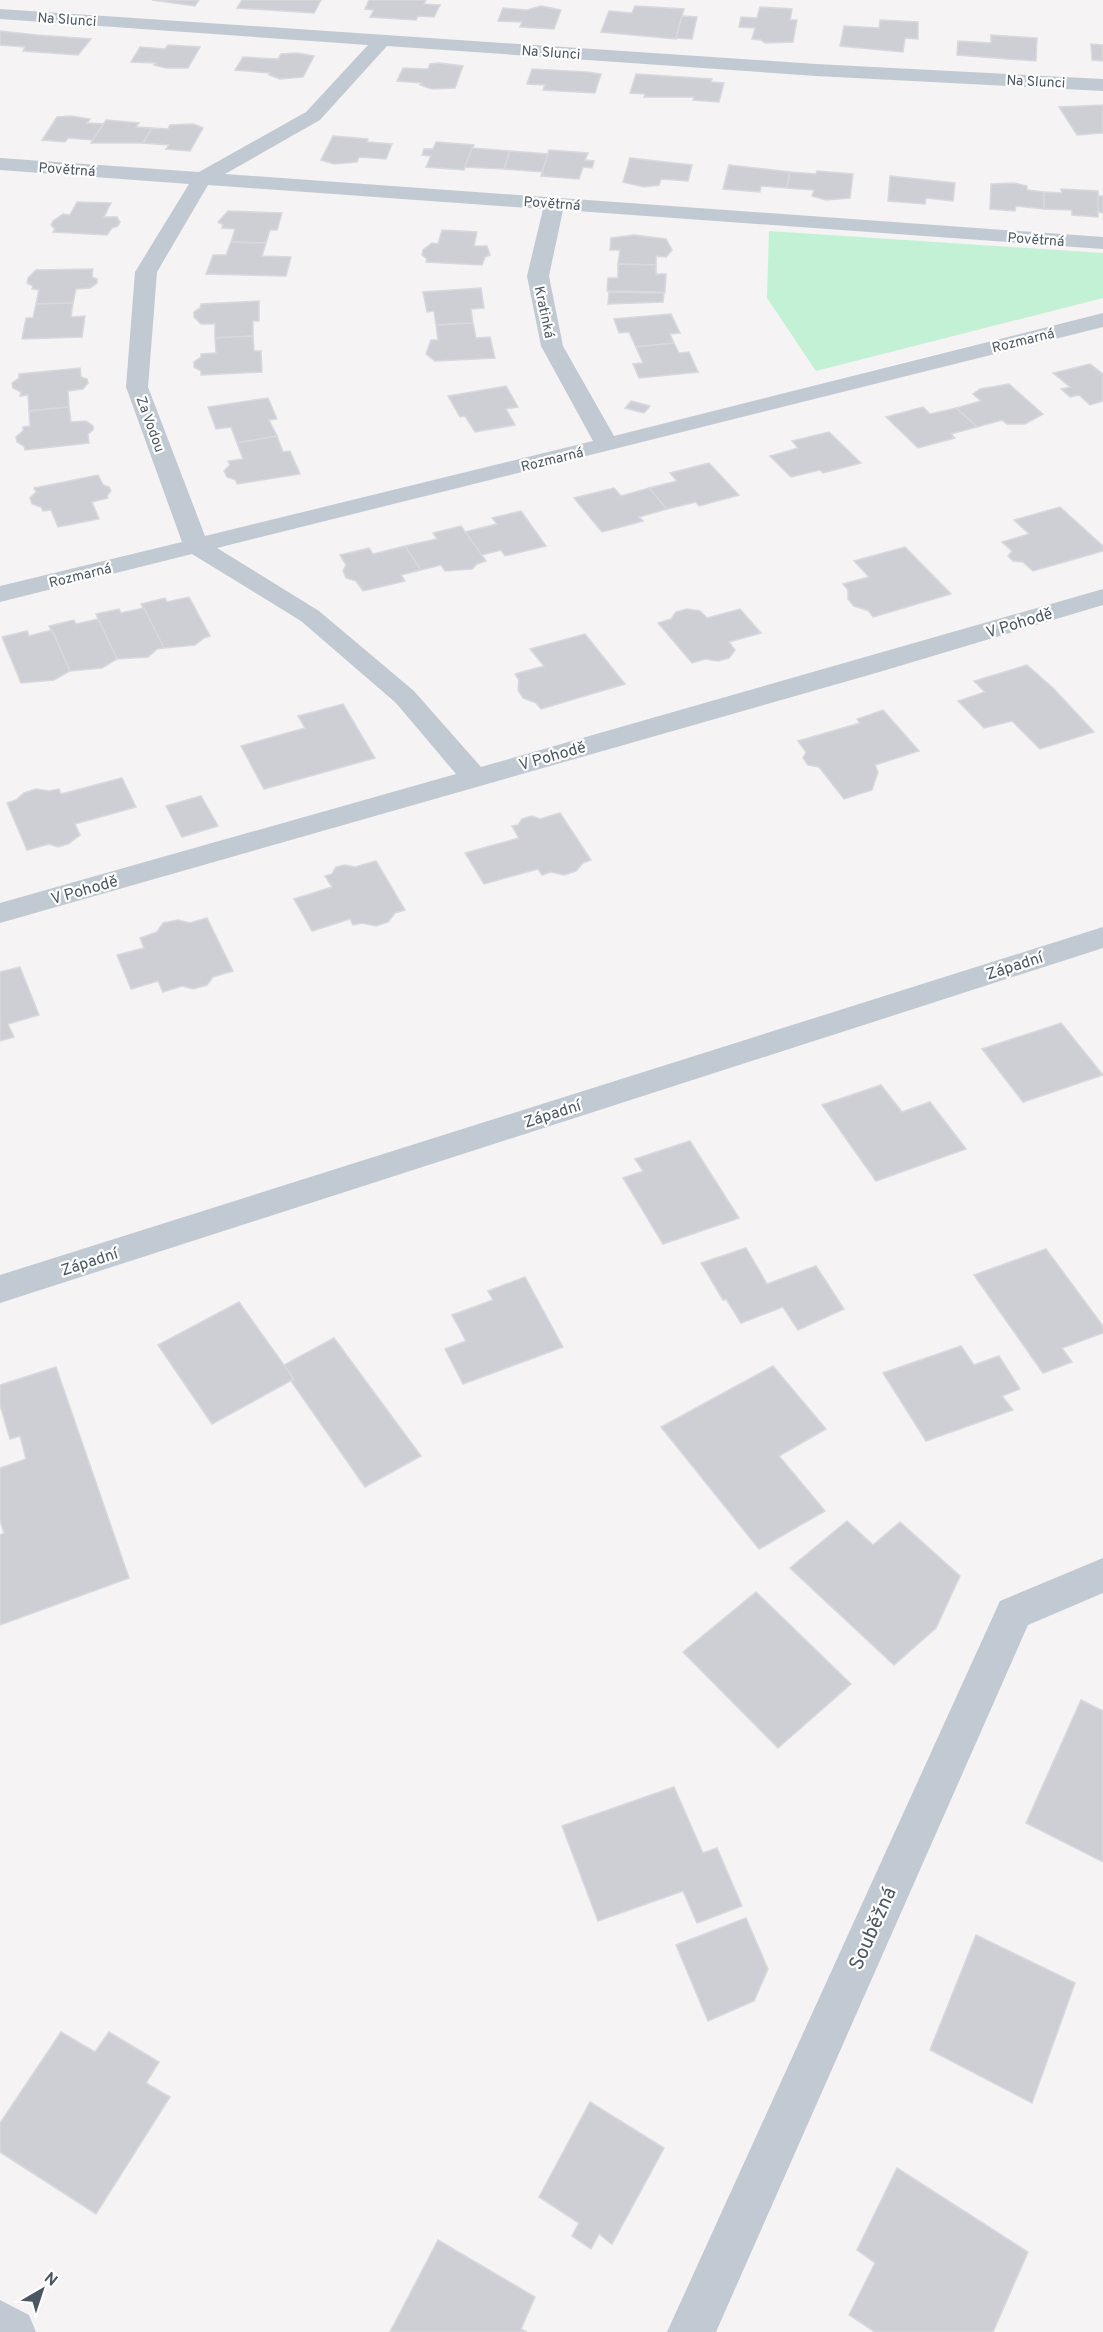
<svg xmlns="http://www.w3.org/2000/svg" width="1103" height="2332" viewBox="0 0 1103 2332" font-family="Overpass,sans-serif">
	<style>
		.green { fill: #c3f1d5 }
		.building { fill: #cdcfd5; stroke: #d7d9de; stroke-width: 1.5 }
		.lines { fill: none; stroke-linecap: round; stroke-linejoin: round }
		.minor { fill: #c1cad2; fill-rule: evenodd }
		.labels { text-anchor: middle; stroke-width: 4.5; stroke-linejoin: round; paint-order: stroke }
		.far-street-label { font-size: 14px; fill: #4a5661; stroke: #fff }
		.street-label { font-size: 16px; fill: #4a5661; stroke: #fff }
		.near-street-label { font-size: 20px; fill: #4a5661; stroke: #fff }
	</style>
	<rect width="100%" height="100%" fill="#f5f3f3"/>
	<polygon class="green" points="769,231 1103,253 1103,298 816,371 767,298"/>
	<g class="building">
		<polygon points="152,0 199,0 195,6"/>
		<polygon points="242,0 321,0 314,13 237,8"/>
		<polygon points="369,0 426,0 424,4 440,5 434,17 418,16 416,20 370,17 374,10 365,9"/>
		<polygon points="541,6 561,10 554,29 520,27 522,22 498,21 503,8 527,10"/>
		<polygon points="635,6 684,9 676,39 601,32 609,11 632,13"/>
		<polygon points="760,7 792,9 790,20 797,20 793,42 765,43 761,40 752,39 755,28 739,27 741,17 757,18"/>
		<polygon points="682,16 697,17 692,39 676,38"/>
		<polygon points="880,20 918,22 918,39 905,38 903,52 840,46 844,26 879,28"/>
		<polygon points="0,31 37,35 91,39 78,55 23,51 25,47 0,45"/>
		<polygon points="991,35 1037,38 1036,61 957,55 958,41 991,43"/>
		<polygon points="1091,44 1103,45 1103,61 1092,60"/>
		<polygon points="168,45 200,47 188,68 166,68 154,65 156,63 131,62 140,47 165,49"/>
		<polygon points="297,53 314,56 303,77 280,79 269,75 270,73 235,70 243,57 278,59 281,54"/>
		<polygon points="439,63 463,66 455,88 432,89 420,85 422,83 397,81 403,68 428,69 430,64"/>
		<polygon points="532,69 587,72 601,74 595,93 543,90 545,85 527,84"/>
		<polygon points="636,74 712,79 711,82 724,83 719,102 693,100 694,97 644,97 645,94 630,93"/>
		<polygon points="1103,105 1103,133 1077,135 1059,107"/>
		<polygon points="71,116 90,119 87,123 104,124 93,140 68,138 65,142 42,140 57,117"/>
		<polygon points="106,120 139,123 136,127 152,128 143,143 91,143"/>
		<polygon points="193,124 203,128 190,151 166,149 169,145 143,143 152,128 168,129 170,125"/>
		<polygon points="333,136 368,139 367,142 392,144 386,159 359,157 357,162 334,164 321,160"/>
		<polygon points="436,142 474,145 464,170 426,167 431,156 422,155 424,149 433,149"/>
		<polygon points="472,148 510,151 504,169 465,167"/>
		<polygon points="549,150 588,153 585,160 594,161 592,168 583,167 579,179 541,176"/>
		<polygon points="510,151 548,154 542,172 504,169"/>
		<polygon points="630,158 692,165 688,181 661,179 659,185 644,187 623,182"/>
		<polygon points="729,165 790,172 787,188 761,186 760,192 723,189"/>
		<polygon points="817,171 853,174 850,198 826,200 812,196 814,190 787,188 790,172 816,174"/>
		<polygon points="890,176 955,183 953,201 926,198 925,204 888,201"/>
		<polygon points="1014,183 1027,186 1027,190 1044,192 1044,209 1016,206 1015,211 990,209 991,184"/>
		<polygon points="1061,189 1098,191 1098,217 1072,215 1072,210 1044,209 1044,192 1062,193"/>
		<polygon points="1098,196 1103,196 1103,213 1098,212"/>
		<polygon points="77,202 111,203 104,217 117,217 120,222 118,226 112,228 107,235 53,232 55,229 51,225 53,221 63,214 70,215"/>
		<polygon points="228,211 282,213 277,230 270,230 266,243 231,242 235,229 222,228 223,225 218,222"/>
		<polygon points="442,230 477,232 474,246 487,246 490,255 485,257 482,265 426,262 427,259 422,255 423,250 432,243 438,244"/>
		<polygon points="634,235 666,239 672,250 666,257 656,256 656,265 618,264 620,250 610,250 611,238"/>
		<polygon points="231,242 266,243 262,256 291,257 286,276 206,274 213,255 226,255"/>
		<polygon points="618,264 656,265 656,274 666,274 665,292 607,291 608,278 618,278"/>
		<polygon points="93,269 92,277 97,279 97,283 90,288 76,289 73,303 36,304 39,290 32,289 33,286 27,283 28,278 36,270"/>
		<polygon points="481,288 484,308 471,309 473,323 436,325 434,311 427,312 423,292"/>
		<polygon points="609,292 664,293 663,302 608,304"/>
		<polygon points="259,301 259,321 253,321 253,336 215,338 215,324 201,324 194,317 194,312 200,308 201,304"/>
		<polygon points="73,303 71,317 85,316 82,337 22,339 26,318 33,318 36,304"/>
		<polygon points="671,314 680,333 670,334 674,343 636,347 629,332 619,333 614,319"/>
		<polygon points="473,323 476,338 490,337 495,358 435,361 426,354 431,340 438,340 436,325"/>
		<polygon points="253,336 254,351 261,351 262,372 201,375 201,371 194,367 194,362 201,357 201,354 216,353 215,338"/>
		<polygon points="674,343 679,353 689,352 698,372 639,378 633,364 643,363 636,347"/>
		<polygon points="1090,364 1103,374 1103,401 1090,405 1079,395 1070,397 1061,389 1070,387 1053,373"/>
		<polygon points="80,368 81,377 87,379 88,383 83,389 68,391 69,407 29,411 28,395 20,396 21,392 13,388 12,383 19,378 19,374"/>
		<polygon points="1009,384 1043,414 1025,424 1007,424 1002,420 977,427 956,408 981,401 973,394 980,389"/>
		<polygon points="506,386 518,407 506,409 515,425 475,432 465,416 460,417 448,396"/>
		<polygon points="268,398 277,419 269,420 277,436 237,443 231,427 216,429 208,407"/>
		<polygon points="631,401 650,406 644,413 625,408"/>
		<polygon points="69,407 71,422 86,421 93,426 93,430 88,434 89,443 25,450 24,446 17,442 16,437 23,431 23,427 30,426 29,411"/>
		<polygon points="923,407 930,414 956,408 977,427 951,434 955,438 918,448 886,417"/>
		<polygon points="829,432 861,463 823,473 820,470 791,477 770,456 798,448 792,441"/>
		<polygon points="277,436 283,452 290,451 300,474 237,484 236,480 227,477 224,471 230,465 228,461 243,459 237,443"/>
		<polygon points="709,463 739,495 699,506 696,502 667,509 649,488 677,481 670,473"/>
		<polygon points="98,475 103,485 109,487 111,491 107,496 108,498 92,502 99,519 58,527 51,510 43,511 41,507 32,504 30,498 36,492 34,488"/>
		<polygon points="614,488 621,496 649,488 667,509 639,517 643,521 602,532 574,498"/>
		<polygon points="1060,507 1103,546 1103,551 1033,571 1023,562 1013,561 1008,556 1012,551 1002,542 1029,534 1014,520"/>
		<polygon points="521,511 546,546 505,556 501,550 482,555 465,532 497,524 492,518"/>
		<polygon points="461,526 486,561 477,564 472,569 445,571 441,565 421,570 405,546 437,539 433,533"/>
		<polygon points="405,546 421,570 401,575 405,581 363,591 356,581 346,578 343,571 346,565 340,555 369,548 373,554"/>
		<polygon points="905,547 951,594 873,617 869,611 854,606 848,599 848,590 843,584 869,577 854,561"/>
		<polygon points="189,597 210,636 204,638 195,645 164,648 141,604 165,598 167,602"/>
		<polygon points="144,608 164,648 157,649 148,657 117,659 96,614 119,609 121,613"/>
		<polygon points="687,609 700,611 707,618 740,609 761,633 729,642 735,650 729,658 718,661 705,659 692,663 658,623 671,619 676,612"/>
		<polygon points="98,619 117,659 102,668 70,671 49,626 74,620 76,624"/>
		<polygon points="52,630 70,671 54,680 21,683 2,637 27,631 29,636"/>
		<polygon points="585,634 625,684 541,709 536,703 523,698 518,690 519,680 515,674 544,666 530,649"/>
		<polygon points="1027,665 1053,688 1094,732 1040,749 1012,721 984,728 958,701 985,692 974,681"/>
		<polygon points="343,704 375,758 264,789 241,746 305,728 298,716"/>
		<polygon points="883,710 919,751 875,765 878,772 872,790 844,799 819,767 808,765 803,758 806,752 798,741 860,723 857,719"/>
		<polygon points="122,778 136,807 75,824 80,835 68,844 58,847 49,844 27,850 7,803 16,800 24,793 36,789 49,791 59,789 61,794"/>
		<polygon points="201,796 218,826 182,837 166,806"/>
		<polygon points="560,813 591,860 583,863 576,871 564,875 551,872 542,875 538,869 484,884 465,853 519,838 512,826 518,825 522,819 532,816 540,819"/>
		<polygon points="376,861 405,910 395,913 388,922 376,926 362,923 353,925 350,919 312,931 294,899 332,887 325,876 332,874 336,867 345,865 355,867"/>
		<polygon points="207,918 233,971 213,977 207,985 193,989 182,986 163,992 158,981 131,989 117,955 144,948 140,938 157,932 163,923 178,920 190,923"/>
		<polygon points="20,967 39,1015 8,1024 14,1037 0,1041 0,972"/>
		<polygon points="1061,1023 1103,1075 1023,1102 982,1049"/>
		<polygon points="881,1085 902,1112 930,1102 966,1149 876,1181 822,1105"/>
		<polygon points="690,1141 739,1218 663,1244 623,1178 643,1171 635,1159"/>
		<polygon points="746,1248 767,1284 816,1266 844,1309 798,1330 783,1307 741,1323 726,1299 723,1300 701,1263"/>
		<polygon points="1046,1249 1103,1326 1103,1333 1062,1348 1072,1362 1043,1373 974,1275"/>
		<polygon points="525,1277 563,1347 463,1384 445,1349 466,1341 452,1315 493,1300 488,1291"/>
		<polygon points="239,1302 294,1379 212,1424 158,1345"/>
		<polygon points="334,1338 421,1456 365,1487 291,1381 294,1379 284,1365"/>
		<polygon points="961,1346 974,1365 999,1356 1020,1389 1002,1396 1013,1410 926,1441 883,1373"/>
		<polygon points="773,1366 826,1429 779,1456 825,1511 759,1549 661,1427"/>
		<polygon points="56,1367 129,1578 0,1625 0,1535 4,1533 0,1520 0,1468 26,1459 20,1436 10,1439 0,1405 0,1385"/>
		<polygon points="847,1521 873,1545 900,1522 960,1576 936,1628 894,1665 790,1568"/>
		<polygon points="756,1592 851,1684 778,1748 683,1652"/>
		<polygon points="1081,1700 1103,1711 1103,1862 1026,1823"/>
		<polygon points="674,1787 703,1853 717,1848 742,1906 697,1923 683,1891 598,1921 562,1826"/>
		<polygon points="746,1918 768,1969 754,2001 708,2021 676,1945"/>
		<polygon points="976,1935 1075,1983 1032,2103 930,2050"/>
		<polygon points="61,2032 95,2052 109,2032 159,2062 146,2083 170,2097 96,2214 0,2152 0,2123"/>
		<polygon points="590,2102 664,2148 612,2244 599,2234 591,2249 572,2236 579,2223 539,2197"/>
		<polygon points="897,2168 1028,2252 993,2332 875,2332 849,2315 875,2263 857,2250"/>
		<polygon points="438,2240 535,2297 521,2329 527,2332 390,2332"/>
	</g>
	<g class="lines">
		<g class="minor">
			<path d="M0,9l816,55 287,15v12l-287,-15 -429,-30 -67,74 -95,54 878,63v12l-540,-39 -14,66 14,70 51,90 489,-123v14l-886,221 102,63 95,80 67,76 622,-178v16l-227,68 -876,250v-20l456,-129 -60,-71 -95,-82 -109,-67 -192,48v-16l182,-44 -56,-155 9,-115 54,-88 -189,-14v-12l199,14 107,-60 62,-67 -368,-26zM208,185l335,24 -16,67 14,70 52,95 -388,95 -57,-149 9,-115z"/>
			<polygon points="1103,927 1103,948 0,1303 0,1275"/>
			<polygon points="1103,1558 1103,1593 1028,1625 716,2332 667,2332 1000,1601"/>
			<polygon points="0,2300 29,2315 36,2332 0,2332"/>
		</g>
	</g>
	<g class="labels">
		<g class="far-street-label">
			<text transform="translate(67 19) rotate(4)" y="5">Na Slunci</text>
			<text transform="translate(551 52) rotate(4)" y="5">Na Slunci</text>
			<text transform="translate(1036 81) rotate(3)" y="5">Na Slunci</text>
			<text transform="translate(67 169) rotate(4)" y="5">Povětrná</text>
			<text transform="translate(552 203) rotate(4)" y="5">Povětrná</text>
			<text transform="translate(1036 239) rotate(4)" y="5">Povětrná</text>
			<text transform="translate(545 312) rotate(78)" y="5">Kratinká</text>
			<text transform="translate(1023 340) rotate(-14)" y="5">Rozmarná</text>
			<text transform="translate(151 424) rotate(70)" y="5">Za Vodou</text>
			<text transform="translate(552 459) rotate(-14)" y="5">Rozmarná</text>
			<text transform="translate(80 575) rotate(-14)" y="5">Rozmarná</text>
		</g>
		<g class="street-label">
			<text transform="translate(1019 622) rotate(-17)" y="6">V Pohodě</text>
			<text transform="translate(552 755) rotate(-16)" y="6">V Pohodě</text>
			<text transform="translate(84 889) rotate(-16)" y="6">V Pohodě</text>
			<text transform="translate(1014 965) rotate(-18)" y="6">Západní</text>
			<text transform="translate(552 1113) rotate(-18)" y="6">Západní</text>
			<text transform="translate(89 1261) rotate(-18)" y="6">Západní</text>
		</g>
		<g class="near-street-label">
			<text transform="translate(872 1928) rotate(-66)" y="7">Souběžná</text>
		</g>
	</g>
	<g transform="translate(42 2290) rotate(39)" stroke="#ffffff" stroke-width="4.5" paint-order="stroke">
	<path d="M0-4.5L10 22L0 15L-10 22Z" fill="#4a5661"/>
	<text y="-9" font-size="16" font-weight="bold" text-anchor="middle" fill="#4a5661">N</text>
	</g>
</svg>
